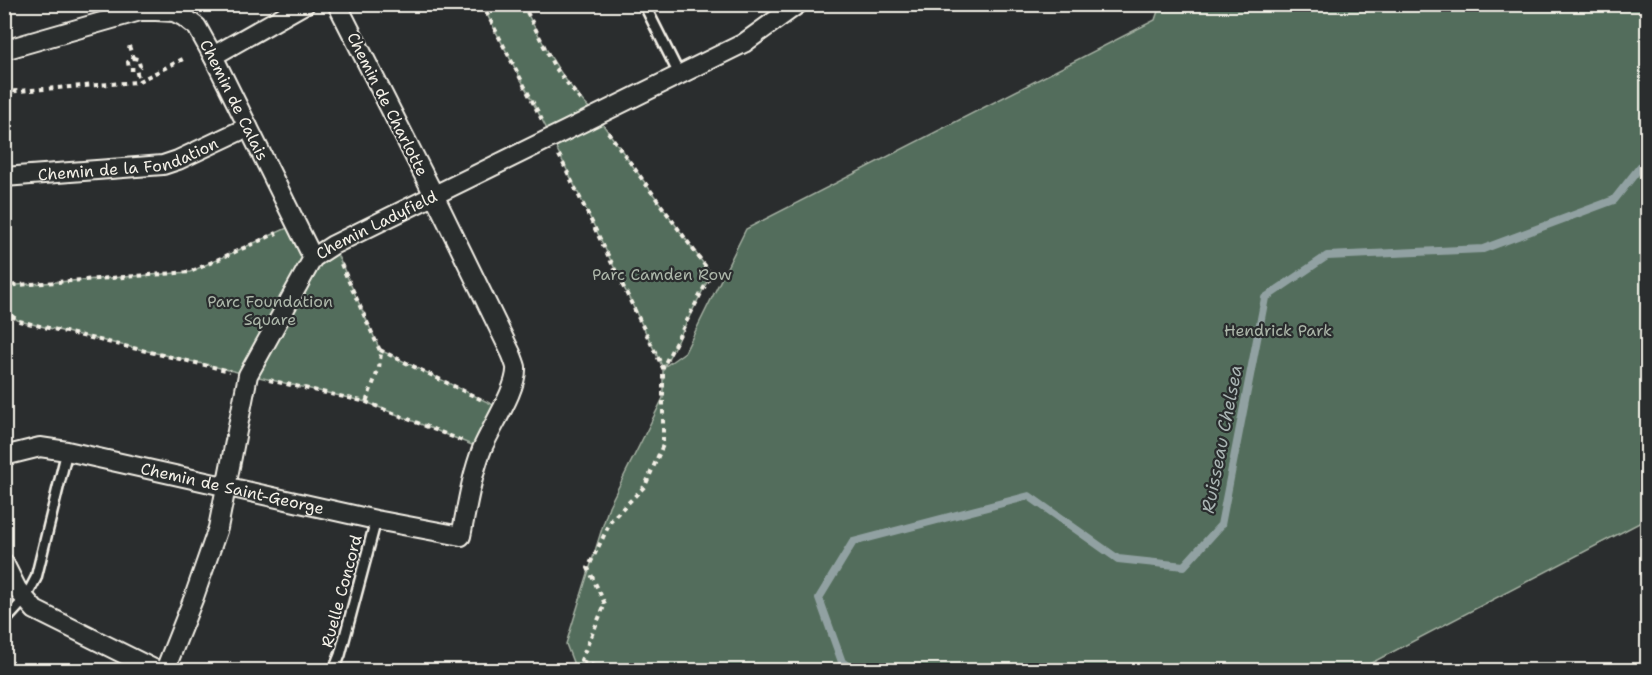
<svg xmlns="http://www.w3.org/2000/svg" width="1652" height="675" viewBox="0 0 1652 675" font-family="'Shantell Sans',sans-serif">
	<style>
		.green { fill: #536d5b; stroke: #a4afa2; stroke-width: 1.5 }
		.lines { fill: none; stroke-linecap: round; stroke-linejoin: round }
		.stream { stroke: #91a1a2; stroke-width: 8 }
		.lane-casing { stroke: #f4f1e8; stroke-width: 14 }
		.street-casing { stroke: #f4f1e8; stroke-width: 22 }
		.path { stroke: #f4f1e8; stroke-width: 4; stroke-dasharray: 4.5 4.5; stroke-linecap: butt }
		.lane { stroke: #2a2d2e; stroke-width: 9 }
		.street { stroke: #2a2d2e; stroke-width: 18 }
		.labels { text-anchor: middle; stroke-width: 4.5; stroke-linejoin: round; paint-order: stroke }
		.street-label { font-size: 16px; fill: #f4f1e8; stroke: #2a2d2e }
		.park-label { font-size: 16px; fill: #acb6a9; stroke: #2a2d2e }
		.water-label { font-size: 18px; font-style: italic; fill: #aab5b4; stroke: #2a2d2e }
	</style>
	<rect width="100%" height="100%" fill="#2a2d2e"/>
	<filter id="ink" filterUnits="userSpaceOnUse"><feTurbulence type="fractalNoise" baseFrequency=".0167" numOctaves="2"/><feDisplacementMap in="SourceGraphic" scale="12" xChannelSelector="R" yChannelSelector="G"/><feConvolveMatrix kernelMatrix="1 2 1 2 8 2 1 2 1" color-interpolation-filters="sRGB"/></filter>
	<g filter="url(#ink)">
		<g class="green">
			<path d="M482,5h41c21,41 39,77 73,110l115,159 -47,93 21,-15 61,-123 409,-209 5,-15h487v514l-289,151h-782l-10,-26 43,-138 54,-108v-30l-112,-231z"/>
			<polygon points="296,224 313,258 333,245 380,350 502,409 482,449 366,402 19,321 5,311 4,286 190,272"/>
		</g>
		<g class="lines">
			<polyline class="stream" points="854,670 842,662 819,598 853,542 1029,496 1118,559 1184,566 1221,525 1265,298 1327,256 1483,249 1614,200 1648,157"/>
			<g class="lane-casing">
				<g id="lane">
					<polyline points="644,4 680,76"/>
					<polyline points="4,622 25,599 36,578 67,451"/>
					<polyline points="334,670 340,655 376,520"/>
				</g>
			</g>
			<g class="street-casing">
				<g id="street">
					<path id="s1" d="M4,50l136,-39h16l18,1 10,5 13,10 16,29 100,202"/>
					<polyline points="213,56 305,4"/>
					<path id="s2" d="M4,177l159,-12 15,-5 70,-33"/>
					<path id="s3" d="M4,456l36,-9 27,4 309,69 85,16c6,-29 10,-59 21,-87 8,-20 36,-61 34,-82 -1,-4 -3,-9 -5,-14l-77,-158 -97,-191"/>
					<polyline points="4,563 17,589 35,610 156,670"/>
					<path id="s4" d="M165,670l29,-73 24,-69 30,-153 65,-117 20,-13 411,-202 54,-39"/>
				</g>
			</g>
			<g class="path">
				<polyline points="482,4 543,122"/>
				<polyline points="523,4 554,66 581,101"/>
				<polyline points="129,46 133,58 128,62 129,69 136,69 139,81"/>
				<polyline points="133,58 138,59 140,66 136,69"/>
				<polyline points="4,92 137,82 185,58"/>
				<polyline points="608,132 711,274 663,367"/>
				<polyline points="559,155 663,368 663,445 645,486 612,519 588,568 605,604 581,660 587,670"/>
				<polyline points="341,264 381,353 379,368 366,402"/>
				<polyline points="4,286 190,272 277,233"/>
				<polyline points="4,311 19,321 230,371"/>
				<polyline points="380,350 484,401"/>
				<polyline points="269,380 366,402 465,442"/>
				<polyline points="582,661 603,670"/>
			</g>
			<use href="#lane" class="lane"/>
			<use href="#street" class="street"/>
		</g>
	</g>
	<g class="labels">
		<g class="street-label">
			<text dy="6" stroke="none"><textPath href="#s1" startOffset="285">Chemin de Calais</textPath></text>
			<text transform="translate(388 104) rotate(63)" y="6">Chemin de Charlotte</text>
			<text dy="6" stroke="none"><textPath href="#s2" startOffset="126">Chemin de la Fondation</textPath></text>
			<text dy="6" stroke="none"><textPath href="#s4" startOffset="513">Chemin Ladyfield</textPath></text>
			<text dy="6" stroke="none"><textPath href="#s3" startOffset="234">Chemin de Saint-George</textPath></text>
			<text transform="translate(341 591) rotate(-75)" y="6">Ruelle Concord</text>
		</g>
		<g class="park-label">
			<text x="662" y="280">Parc Camden Row</text>
			<text x="270" y="307">Parc Foundation<tspan x="270" dy="18">Square</tspan></text>
			<text x="1278" y="336">Hendrick Park</text>
		</g>
		<g class="water-label">
			<text transform="translate(1222 439) rotate(-79)" y="6">Ruisseau Chelsea</text>
		</g>
	</g>
	<rect width="1652" height="675" fill="none" stroke="#2a2d2e" stroke-width="24"/>
	<rect x="12" y="12" width="1628" height="651" fill="none" stroke="#f4f1e8" stroke-width="2" filter="url(#ink)"/>
</svg>
